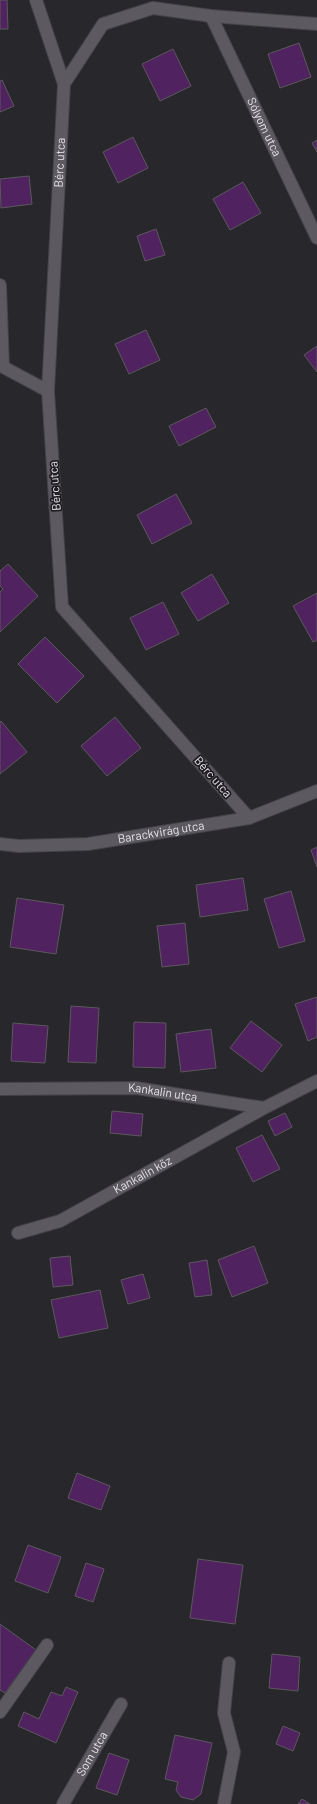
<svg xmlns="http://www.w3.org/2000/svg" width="317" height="1804" viewBox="0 0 317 1804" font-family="Barlow,sans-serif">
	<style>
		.building { fill: #50225f; stroke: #5c585d }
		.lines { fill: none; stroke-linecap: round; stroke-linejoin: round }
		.minor-casing { stroke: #444347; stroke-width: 14 }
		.minor { stroke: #5c5a60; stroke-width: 12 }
		.labels { text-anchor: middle; stroke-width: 3.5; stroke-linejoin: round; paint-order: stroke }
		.street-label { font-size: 12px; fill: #e5e3e7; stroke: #1f1d22 }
	</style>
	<rect width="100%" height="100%" fill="#28272c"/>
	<g class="building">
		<polygon points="0,0 7,0 8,29 0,29"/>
		<polygon points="299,43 311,77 280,88 268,54"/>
		<polygon points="173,49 191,86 160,101 142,64"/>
		<polygon points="2,80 14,106 0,112 0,81"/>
		<polygon points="133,137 148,168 118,183 103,152"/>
		<polygon points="317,140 317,152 312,143"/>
		<polygon points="29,176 32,204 1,208 0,179"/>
		<polygon points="243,182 261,213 230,230 213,199"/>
		<polygon points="156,229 165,255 145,261 137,236"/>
		<polygon points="146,330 160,360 129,374 115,344"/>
		<polygon points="317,346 317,372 304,355"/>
		<polygon points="206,408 216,427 179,446 169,426"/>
		<polygon points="176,494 192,523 152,544 137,515"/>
		<polygon points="8,564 38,596 0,632 0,592 3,589 0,586 0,571"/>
		<polygon points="212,574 229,603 198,621 181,593"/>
		<polygon points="317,593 317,640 313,642 293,606"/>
		<polygon points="163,602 179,634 146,650 130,618"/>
		<polygon points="45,637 84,676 57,703 18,664"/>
		<polygon points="115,717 141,748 107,776 81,746"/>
		<polygon points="1,721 27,752 0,774 0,722"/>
		<polygon points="317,847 317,867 311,850"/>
		<polygon points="243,878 248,910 200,917 196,885"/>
		<polygon points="291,891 305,941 279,948 264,899"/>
		<polygon points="17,898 64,905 56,954 10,947"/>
		<polygon points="185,923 189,964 162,967 157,926"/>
		<polygon points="317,997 317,1037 308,1041 295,1004"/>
		<polygon points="71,1006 99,1008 96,1063 68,1062"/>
		<polygon points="251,1021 282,1045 262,1072 230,1048"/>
		<polygon points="134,1022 166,1023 165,1068 133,1067"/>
		<polygon points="13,1023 48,1026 45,1063 11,1061"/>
		<polygon points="211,1029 216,1068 181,1072 176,1034"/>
		<polygon points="112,1111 143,1114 141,1136 110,1133"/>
		<polygon points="285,1113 292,1127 275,1136 268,1121"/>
		<polygon points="262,1135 280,1169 253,1182 236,1148"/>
		<polygon points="254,1246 268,1283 232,1297 218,1260"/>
		<polygon points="70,1256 73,1285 53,1287 50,1258"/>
		<polygon points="207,1260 212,1295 195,1297 189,1263"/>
		<polygon points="143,1274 150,1298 128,1304 121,1280"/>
		<polygon points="100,1290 108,1328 59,1338 51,1300"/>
		<polygon points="77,1473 110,1486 101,1510 68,1498"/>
		<polygon points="28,1545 61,1557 48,1593 15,1581"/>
		<polygon points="198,1559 243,1565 235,1624 190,1618"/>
		<polygon points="86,1563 104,1569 93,1602 75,1596"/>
		<polygon points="0,1624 36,1650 5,1693 0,1690"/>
		<polygon points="272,1654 300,1657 298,1691 269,1688"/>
		<polygon points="66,1687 78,1692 56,1743 18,1726 24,1712 39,1719 51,1692 62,1696"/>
		<polygon points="283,1726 300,1733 293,1751 276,1744"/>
		<polygon points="175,1735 212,1743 201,1794 193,1800 181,1797 176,1790 178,1782 165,1779"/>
		<polygon points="109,1753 129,1760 117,1795 96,1788"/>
		<polygon points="302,1799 310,1804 298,1804"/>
	</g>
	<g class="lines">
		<g class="minor-casing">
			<g id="minor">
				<polyline points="36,0 64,84"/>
				<path id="s1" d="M211,16l106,222"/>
				<polyline points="0,285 3,367 48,391"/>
				<path id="s2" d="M249,818l-187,-211 -14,-216 16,-307 39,-60 50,-16 58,8 106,8"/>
				<path id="s3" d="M0,844l19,2 69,-2 161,-26 68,-27"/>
				<path id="s4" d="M0,1089l136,-1 128,20 53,-27"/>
				<path id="s5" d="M18,1233l42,-12 204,-113"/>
				<polyline points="0,1712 47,1645"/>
				<path id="s6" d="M63,1804l58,-100"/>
				<polyline points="224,1804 234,1752 224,1713 229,1663"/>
			</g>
		</g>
		<use href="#minor" class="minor"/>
	</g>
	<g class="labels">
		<g class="street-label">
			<text dy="4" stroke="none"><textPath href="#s1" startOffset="123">Sólyom utca</textPath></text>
			<text dy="4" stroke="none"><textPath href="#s2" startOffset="727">Bérc utca</textPath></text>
			<text transform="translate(55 486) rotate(-94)" y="4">Bérc utca</text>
			<text transform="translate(213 777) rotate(49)" y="4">Bérc utca</text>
			<text dy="4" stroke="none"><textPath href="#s3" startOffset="162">Barackvirág utca</textPath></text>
			<text dy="4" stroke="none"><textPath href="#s4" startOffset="163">Kankalin utca</textPath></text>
			<text dy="4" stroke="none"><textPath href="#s5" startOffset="138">Kankalin köz</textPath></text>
			<text dy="4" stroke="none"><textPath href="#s6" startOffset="58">Som utca</textPath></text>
		</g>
	</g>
</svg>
